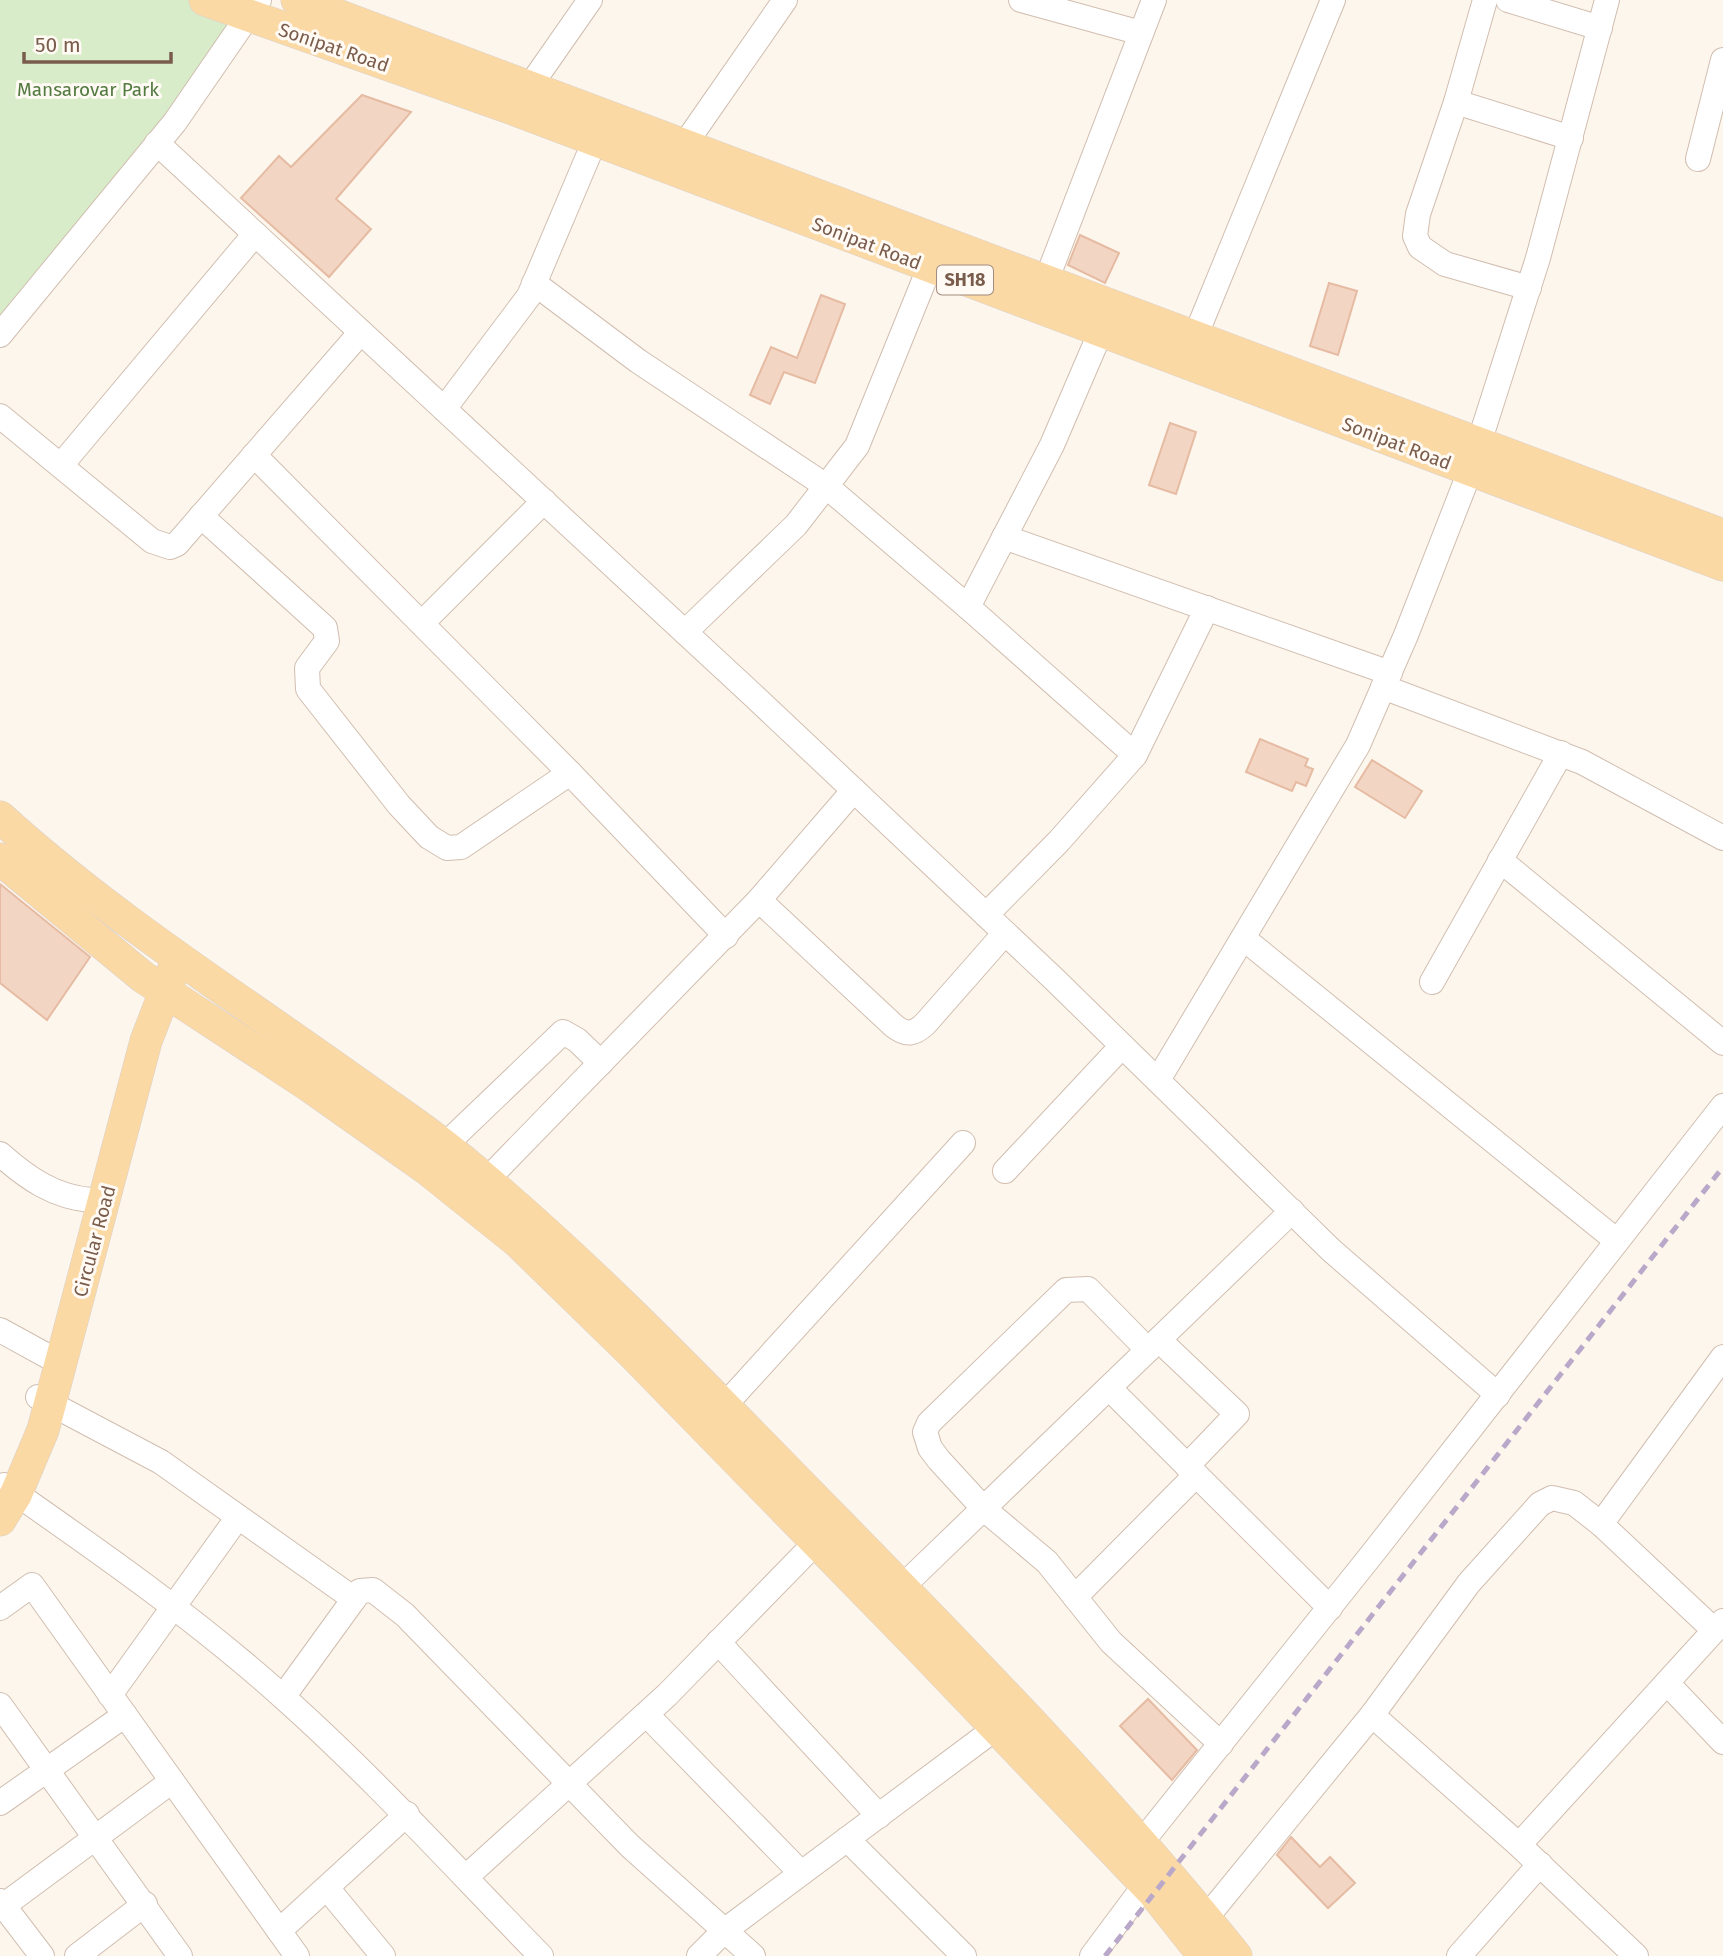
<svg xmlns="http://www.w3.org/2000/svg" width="1723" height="1956" viewBox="0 0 1723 1956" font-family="'Fira Sans',sans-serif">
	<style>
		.green { fill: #d8ecc9 }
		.building { fill: #f3d5c3; stroke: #e6bba3; stroke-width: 2 }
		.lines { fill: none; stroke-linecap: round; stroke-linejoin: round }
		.minor-casing { stroke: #d1beb0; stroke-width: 26 }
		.major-casing { stroke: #dad1cd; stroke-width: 33 }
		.minor { stroke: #fff; stroke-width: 24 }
		.major { stroke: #fbd9a5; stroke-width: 32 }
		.rail { stroke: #b9a8c9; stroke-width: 5; stroke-dasharray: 10 7; stroke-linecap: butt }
		.labels { text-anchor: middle; stroke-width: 6; stroke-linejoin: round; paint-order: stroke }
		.shield { fill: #fffaf3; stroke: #a28b7f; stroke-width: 2 }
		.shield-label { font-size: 18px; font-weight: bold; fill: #7a5c4d }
		.street-label { font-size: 19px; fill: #7a5c4d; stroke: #fffaf3 }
		.park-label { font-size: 19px; fill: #537a41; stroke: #fffaf3 }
	</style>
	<rect width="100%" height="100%" fill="#fdf6ec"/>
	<polygon class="green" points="0,0 227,0 251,9 0,328"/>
	<g class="building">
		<polygon points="362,95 411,112 336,199 371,229 329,277 241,198 279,156 291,167"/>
		<polygon points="1080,235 1119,253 1105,283 1068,265"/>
		<polygon points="1329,283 1357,291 1338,355 1310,346"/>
		<polygon points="821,295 845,304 815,383 784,372 770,404 750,395 771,347 797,358"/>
		<polygon points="1170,423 1196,432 1176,494 1149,485"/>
		<polygon points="1260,739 1308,759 1305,766 1313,769 1306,786 1296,782 1292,791 1246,772"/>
		<polygon points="1372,760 1422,791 1405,818 1355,787"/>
		<polygon points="0,884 90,957 47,1020 0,983"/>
		<polygon points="1148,1699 1197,1750 1172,1780 1120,1726"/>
		<polygon points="1291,1837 1320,1867 1330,1857 1355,1883 1328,1908 1277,1855"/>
	</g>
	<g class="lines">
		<g class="minor-casing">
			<g id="minor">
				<polyline points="1021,0 1141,33"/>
				<polyline points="1485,0 1456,102 1418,214 1415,236 1420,247 1445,264 1529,288"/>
				<polyline points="1508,0 1600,28"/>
				<polyline points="530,86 590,0"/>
				<polyline points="1456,102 1571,138"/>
				<polyline points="157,143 756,698 1054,979 1331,1250 1498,1395"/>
				<polyline points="685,144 785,0"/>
				<polyline points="1698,159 1723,60"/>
				<polyline points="1046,281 1154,0"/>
				<polyline points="534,283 638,361 826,486 968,607 1135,755"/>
				<polyline points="0,335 175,122 259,0"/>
				<polyline points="1195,337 1333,0"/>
				<polyline points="444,409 529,296 595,140"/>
				<polyline points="0,416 152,541 170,547 177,544 361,332"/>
				<polyline points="254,455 570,773 726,936"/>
				<polyline points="62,464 255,234"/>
				<polyline points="201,516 325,628 327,641 307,668 308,689 399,805 429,837 447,848 461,847 570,773"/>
				<polyline points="1004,537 1390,673"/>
				<polyline points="968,607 1052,445 1101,331"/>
				<polyline points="422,623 544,501"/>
				<polyline points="685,632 796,525 857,446 930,266"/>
				<polyline points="1383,687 1582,762 1723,838"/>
				<polyline points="1500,860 1723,1043"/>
				<polyline points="759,900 854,790"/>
				<polyline points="986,915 1059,841 1135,755 1207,608"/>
				<polyline points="1243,938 1617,1241"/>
				<polyline points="1432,982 1561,753"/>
				<polyline points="1158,1080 1358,745 1406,635 1470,471 1538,258 1607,0"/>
				<polyline points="444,1146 563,1032 577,1040 601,1063"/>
				<path d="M0,1154c27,24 54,43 91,46"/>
				<polyline points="1005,1171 1122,1046"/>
				<path d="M474,1193l285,-293 135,126c13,10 20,8 31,-2l80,-91"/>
				<polyline points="0,1330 51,1358"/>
				<polyline points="1159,1340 1237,1414 1187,1466"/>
				<polyline points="1148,1350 1088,1289 1066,1290 929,1423 925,1432 930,1448 939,1460 984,1509 1047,1562 1111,1642 1221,1744"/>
				<polyline points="1109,1388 1330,1608"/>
				<polyline points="38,1397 161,1462 354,1599 360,1591 373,1590 405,1615 630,1846 753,1956"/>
				<polyline points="724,1406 963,1143"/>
				<path d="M4,1485c96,67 192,134 279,212 91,81 173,172 258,259"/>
				<polyline points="1601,1524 1723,1357"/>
				<polyline points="902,1587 1292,1211"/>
				<polyline points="1075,1597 1196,1475"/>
				<polyline points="0,1608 32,1585 297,1956"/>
				<polyline points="718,1642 879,1816"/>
				<polyline points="1667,1683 1723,1742"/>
				<polyline points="110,1695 238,1517"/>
				<polyline points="283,1697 354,1599"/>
				<polyline points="0,1705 180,1956"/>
				<polyline points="646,1714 801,1873"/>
				<polyline points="1372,1715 1519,1845 1636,1956"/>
				<polyline points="0,1803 125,1715"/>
				<polyline points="847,1839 964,1956"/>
				<polyline points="1141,1843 1373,1553 1723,1106"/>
				<polyline points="1519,1845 1723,1621"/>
				<polyline points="466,1877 667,1695 829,1529"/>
				<polyline points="327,1888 383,1956"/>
				<polyline points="0,1901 42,1956"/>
				<polyline points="3,1906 172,1781"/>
				<polyline points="1206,1918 1372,1715 1469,1583 1540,1504 1552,1498 1574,1503 1601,1524 1714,1630"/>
				<polyline points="279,1931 407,1814"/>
				<polyline points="77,1956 145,1904"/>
				<polyline points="699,1956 724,1931 996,1728"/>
				<polyline points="1092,1956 1145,1885"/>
				<polyline points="1459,1956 1540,1864"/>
			</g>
		</g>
		<g class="major-casing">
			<g id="major">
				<polyline points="205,0 513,109 1723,565"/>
				<polyline points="297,0 1723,535"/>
				<path d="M0,817c111,101 239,181 360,268 32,23 66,45 96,70 132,108 248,231 367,352 142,145 286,291 413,449"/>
				<polyline points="0,859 143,977 308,1085 427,1169 518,1242 633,1354 917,1645 1154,1893 1204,1956"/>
				<polyline points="0,1520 16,1494 43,1430 146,1041 173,971"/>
			</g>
		</g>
		<use href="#minor" class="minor"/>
		<use href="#major" class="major"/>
		<polyline class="rail" points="1105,1956 1723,1167"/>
	</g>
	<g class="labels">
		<rect class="shield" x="937" y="265.5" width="56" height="29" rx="5"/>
		<g class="shield-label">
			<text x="965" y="286">SH18</text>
		</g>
		<g class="street-label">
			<text transform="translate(334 47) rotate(19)" y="7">Sonipat Road</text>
			<text transform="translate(867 243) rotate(21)" y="7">Sonipat Road</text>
			<text transform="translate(1397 443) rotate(21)" y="7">Sonipat Road</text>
			<text transform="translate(94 1241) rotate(-75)" y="7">Circular Road</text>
		</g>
		<g class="park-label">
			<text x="88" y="96">Mansarovar Park</text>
		</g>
	</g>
	<path d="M24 52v10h147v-10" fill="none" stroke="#7a5c4d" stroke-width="3.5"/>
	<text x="35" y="52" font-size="21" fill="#7a5c4d" stroke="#fffaf3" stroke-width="5" paint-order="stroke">50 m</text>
</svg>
